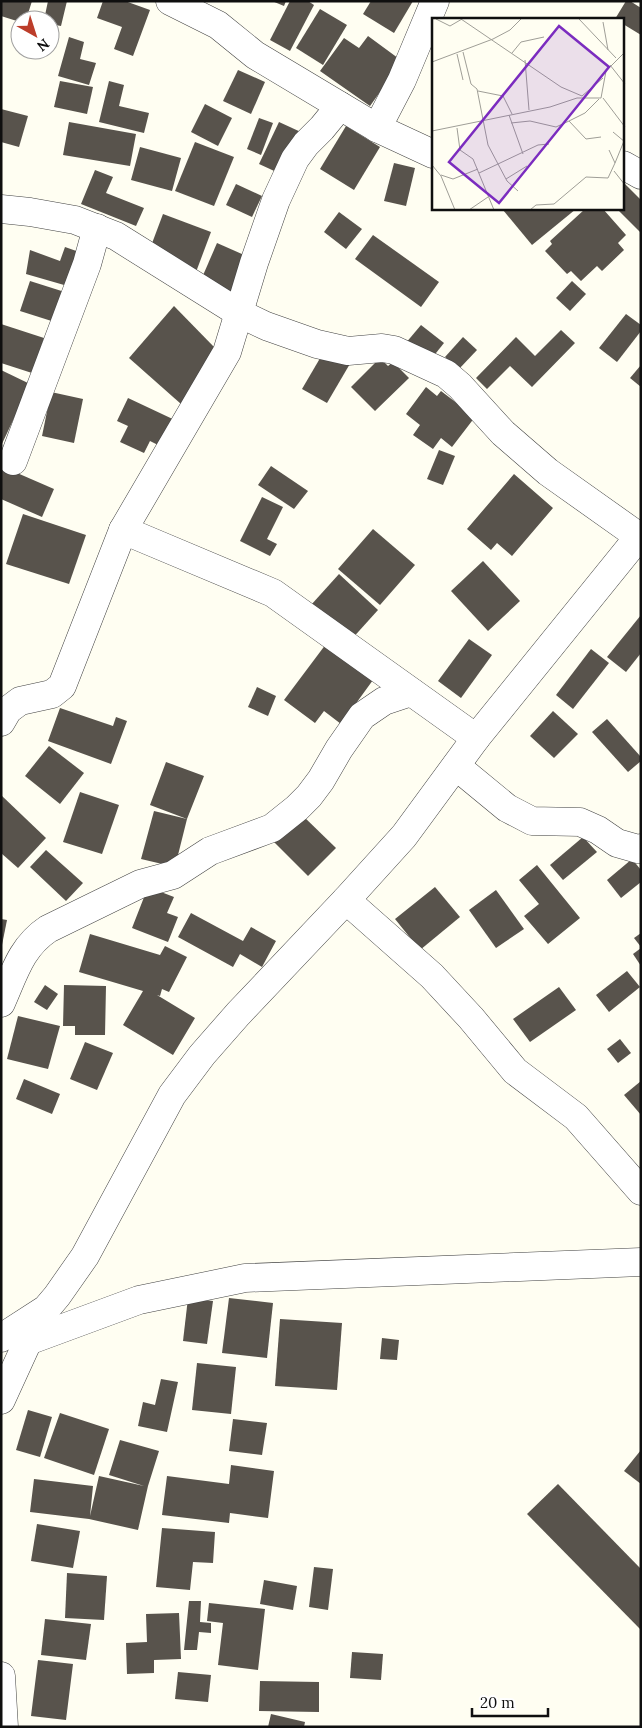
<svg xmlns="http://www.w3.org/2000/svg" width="642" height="1728" viewBox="0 0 642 1728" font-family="Lora,serif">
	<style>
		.building { fill: #58534c }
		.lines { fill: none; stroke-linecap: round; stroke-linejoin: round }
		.street-casing { stroke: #424242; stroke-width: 29 }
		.street { stroke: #fff; stroke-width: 28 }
		.inset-road { fill: none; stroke: #9f9e97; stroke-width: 1 }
		.view { fill: #7b2cbf; fill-opacity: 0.15; stroke: #7b2cbf; stroke-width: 2.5 }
		.inset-edge { fill: none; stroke: #0f0f0f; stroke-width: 2.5 }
	</style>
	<rect width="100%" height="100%" fill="#fffef2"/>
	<g class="building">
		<polygon points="1,1 32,1 26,20 20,20 20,22 1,16"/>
		<polygon points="48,1 67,1 61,26 50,24 50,20 44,20"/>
		<polygon points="103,1 125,1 150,10 133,56 114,49 122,27 97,18"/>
		<polygon points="272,1 286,1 284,6"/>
		<polygon points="290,1 308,1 314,5 290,51 270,40"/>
		<polygon points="371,1 413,1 394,33 363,14"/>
		<polygon points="626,1 630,1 641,8 641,35 623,24 623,19 615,19"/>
		<polygon points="320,9 347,25 323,65 296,48"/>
		<polygon points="368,36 402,61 370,106 320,71 344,38 359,48"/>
		<polygon points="69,37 84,42 80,59 96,63 89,85 58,76"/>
		<polygon points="238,70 265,82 251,114 223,101"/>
		<polygon points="60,81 93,87 87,114 54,107"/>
		<polygon points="109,81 124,85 119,106 149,113 144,133 99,122"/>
		<polygon points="205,104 232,118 218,146 191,132"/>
		<polygon points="1,109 28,116 19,147 1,142"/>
		<polygon points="259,118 273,123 261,155 247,149"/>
		<polygon points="69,122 136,134 130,166 63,155"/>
		<polygon points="279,122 303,133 283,175 259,164"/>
		<polygon points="346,126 380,147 354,190 320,169"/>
		<polygon points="195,142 234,157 214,206 175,191"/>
		<polygon points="140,147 181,158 172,191 131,180"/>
		<polygon points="394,163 415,168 406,206 384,201"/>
		<polygon points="95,170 113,177 106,193 144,208 136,226 81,204"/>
		<polygon points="623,182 641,200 641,233 617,209 623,209"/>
		<polygon points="236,184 262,196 252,217 226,205"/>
		<polygon points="504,209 576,209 532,245 503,210"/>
		<polygon points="585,209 603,209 626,235 618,243 624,250 602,271 597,266 581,281 571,271 567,274 545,251 552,244 550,241"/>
		<polygon points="339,212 362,229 346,249 324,232"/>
		<polygon points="163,214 211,232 196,272 148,254"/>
		<polygon points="373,235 439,282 421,307 355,259"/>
		<polygon points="217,243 251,258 235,295 201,280"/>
		<polygon points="65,247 82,253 71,287 26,274 30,250 60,261"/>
		<polygon points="30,281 71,294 61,324 20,311"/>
		<polygon points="572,281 586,294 570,311 556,298"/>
		<polygon points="174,306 215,348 181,404 129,358"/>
		<polygon points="626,314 641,325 641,331 617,362 599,348"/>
		<polygon points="1,324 44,338 32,373 1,363"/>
		<polygon points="421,325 444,343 428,363 405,344"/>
		<polygon points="561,330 575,343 532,387 510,366 487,389 476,378 516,337 535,356"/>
		<polygon points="463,337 477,350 459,369 445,357"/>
		<polygon points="326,348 351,362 327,403 302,389"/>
		<polygon points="380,358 388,366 393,362 409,378 375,411 351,387"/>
		<polygon points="641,365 641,387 630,378"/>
		<polygon points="1,370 30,384 1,446"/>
		<polygon points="426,387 437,396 441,391 475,417 452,447 441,438 433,449 413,435 420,425 406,414"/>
		<polygon points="51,392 83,399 74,443 42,436"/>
		<polygon points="128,398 179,422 166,449 150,441 144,453 120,442 128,426 117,421"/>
		<polygon points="439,450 455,456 443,485 427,479"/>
		<polygon points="1,466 54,489 42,517 1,499"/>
		<polygon points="271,466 308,491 294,509 258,485"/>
		<polygon points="514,474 553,508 512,556 497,543 491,550 467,529"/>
		<polygon points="262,497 283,507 267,539 277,544 270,556 240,541"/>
		<polygon points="23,514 86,535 69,584 6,564"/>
		<polygon points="373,529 415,565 380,605 338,569"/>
		<polygon points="483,561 520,601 488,631 451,591"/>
		<polygon points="339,574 378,610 350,641 311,605"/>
		<polygon points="641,615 641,653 626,672 607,657"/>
		<polygon points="469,639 492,655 461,698 438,681"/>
		<polygon points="326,644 373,680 341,724 324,711 315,723 284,700"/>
		<polygon points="591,649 609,663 573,709 556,695"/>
		<polygon points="257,687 276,696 268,716 248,707"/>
		<polygon points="60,708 113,726 116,717 127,721 111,764 48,741"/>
		<polygon points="553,711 578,734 554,758 530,736"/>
		<polygon points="607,719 641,757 641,761 628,772 592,732"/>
		<polygon points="49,746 84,773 60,804 25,776"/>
		<polygon points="166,762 204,776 187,819 175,867 141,859 154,811 187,819 150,805"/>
		<polygon points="80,792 119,805 102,854 63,842"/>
		<polygon points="1,795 46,838 18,868 1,853"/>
		<polygon points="301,814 336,848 308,876 274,842"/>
		<polygon points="583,837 597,852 563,880 550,865"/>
		<polygon points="46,850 83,883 66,901 30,867"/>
		<polygon points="632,859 641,870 641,882 621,898 607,880"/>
		<polygon points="537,865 580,918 548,944 524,916 539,904 519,880"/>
		<polygon points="148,887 174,897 167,913 178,917 168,942 132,928"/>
		<polygon points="435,887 460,917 420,950 395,919"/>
		<polygon points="496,890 524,929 496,948 469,910"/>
		<polygon points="191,913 243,941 251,927 276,941 262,967 240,954 233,967 178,937"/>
		<polygon points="1,919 7,920 2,945 1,945"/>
		<polygon points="641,933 641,947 634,938"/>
		<polygon points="90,934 160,955 165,946 187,957 169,992 162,989 160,996 157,995 195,1018 173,1055 123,1025 143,991 79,972"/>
		<polygon points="641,948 641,966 633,954"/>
		<polygon points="627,971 640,987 609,1012 596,995"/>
		<polygon points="45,985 58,994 47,1010 34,1002"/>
		<polygon points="64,985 106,986 105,1035 75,1035 75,1026 63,1026"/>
		<polygon points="559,987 576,1010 530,1042 513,1019"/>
		<polygon points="18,1016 60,1026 48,1069 7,1059"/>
		<polygon points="620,1039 631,1053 618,1063 607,1049"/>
		<polygon points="85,1042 113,1053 97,1090 70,1079"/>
		<polygon points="24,1079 60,1094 52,1114 16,1099"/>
		<polygon points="641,1081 641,1115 624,1095"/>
		<polygon points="188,1298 213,1301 207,1344 183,1341"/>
		<polygon points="229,1298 273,1303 267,1358 222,1353"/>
		<polygon points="280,1319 342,1323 337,1390 275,1386"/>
		<polygon points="382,1338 399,1340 397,1360 380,1359"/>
		<polygon points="197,1363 236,1367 231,1414 192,1410"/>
		<polygon points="161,1379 178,1382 167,1432 138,1426 143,1402 155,1405"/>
		<polygon points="28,1410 52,1417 40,1457 16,1450"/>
		<polygon points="60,1413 109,1429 94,1475 44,1458"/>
		<polygon points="233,1419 267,1423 262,1455 229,1451"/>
		<polygon points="120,1440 159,1451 148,1486 138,1530 89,1519 30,1512 34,1479 93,1486 90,1516 99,1476 144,1486 109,1475"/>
		<polygon points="641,1450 641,1484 624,1471"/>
		<polygon points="231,1465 274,1471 268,1518 230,1513 229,1523 162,1515 167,1476 229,1484"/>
		<polygon points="558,1484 641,1569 641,1630 527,1514"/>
		<polygon points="37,1524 80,1531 73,1568 31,1561"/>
		<polygon points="162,1528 215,1532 213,1563 193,1562 190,1590 156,1587"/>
		<polygon points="314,1567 333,1569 328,1610 309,1607"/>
		<polygon points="67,1573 107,1576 104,1620 65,1618"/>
		<polygon points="264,1580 297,1586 293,1610 260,1604"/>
		<polygon points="189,1601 201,1601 200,1622 211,1623 211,1633 199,1632 197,1650 184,1650"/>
		<polygon points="209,1603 265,1609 258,1670 218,1665 223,1623 207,1621"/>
		<polygon points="179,1613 181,1659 154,1660 154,1673 127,1674 126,1643 147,1642 146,1614"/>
		<polygon points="45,1619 91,1624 86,1660 41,1655"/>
		<polygon points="352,1652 383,1654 381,1680 350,1678"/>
		<polygon points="38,1660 73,1664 66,1720 31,1716"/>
		<polygon points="178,1672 211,1675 208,1702 175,1699"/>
		<polygon points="260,1681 319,1682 319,1712 259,1711"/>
		<polygon points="271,1714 305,1722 304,1727 268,1727"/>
	</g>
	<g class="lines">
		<g class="street-casing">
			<g id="street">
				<polyline points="170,1 218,25 255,55 377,128 433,154"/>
				<polyline points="377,128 402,80 435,1"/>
				<polyline points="623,165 641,175"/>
				<polyline points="1,209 30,212 75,220 116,236 239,313 266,326 317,344 348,351 382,348 394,350 446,374 460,386 503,433 548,472 641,538"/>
				<polyline points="13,461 87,264 97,228"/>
				<polyline points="123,530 273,593 476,738"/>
				<polyline points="1,722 8,710 20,701 52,694 62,686 123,530 227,352 254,263 276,200 295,159 306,144 322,128 340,106"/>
				<polyline points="456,766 507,808 532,821 580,822 598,830 617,843 638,849 641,848"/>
				<polyline points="346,900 432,976 471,1018 515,1071 576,1117 641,1191"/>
				<path d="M1,1003c13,-29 20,-56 47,-74l92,-45 33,-9 37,-24 62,-23 25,-20 12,-12 12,-16 18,-31 23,-33 22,-15 27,-9"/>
				<polyline points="1,1338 46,1309 57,1296 85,1256 172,1095 202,1055 238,1014 346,900 404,836 476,738 641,534"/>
				<polyline points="28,1341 139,1300 245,1278 641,1262"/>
				<polyline points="1,1400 28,1341 34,1325"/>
				<polyline points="1,1676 4,1727"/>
			</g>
		</g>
		<use href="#street" class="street"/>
	</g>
	<g transform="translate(432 18)">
		<rect width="192" height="192" fill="#fffef2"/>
		<path class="inset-road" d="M4,1l14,7 12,-7M29,1l100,68 21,9M147,1l37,39M171,4l5,28M31,34l8,32 6,5 11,56 19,36 11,10M80,35l9,-11 23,-5M25,36l6,26M93,42l4,50M0,44l61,-23 17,-9 11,-11M178,47l15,19M46,73l25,5 9,18M150,78l21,-18M171,80l22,29M77,97l14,39M137,103l16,-8 14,-14M79,105l19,-2 26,6 13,-6 17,18 15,-2M25,110l3,22 13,9 21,51M0,113l118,-24 27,-9h24l5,-27 19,-19M181,114l12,10M183,145l9,-22M0,147l9,11 14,34M182,153l11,14M47,155l59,-28 11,-1M9,157l12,4 25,-10M74,161l21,-13M37,192l19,-13M98,192l6,-5 18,-1 32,-27 22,1 7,-15 -6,-13"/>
		<path class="view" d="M127,8l50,41 -110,136 -50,-41z"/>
		<rect width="192" height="192" class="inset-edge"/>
	</g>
	<rect width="642" height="1728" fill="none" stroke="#0f0f0f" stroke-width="5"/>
	<g transform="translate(35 35) rotate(141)"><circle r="24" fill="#ffffff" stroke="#9f9f9f"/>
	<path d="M0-4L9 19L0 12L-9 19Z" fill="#bc3d2a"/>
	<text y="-8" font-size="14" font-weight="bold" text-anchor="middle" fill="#0f0f0f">N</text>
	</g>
	<path d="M472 1708v8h76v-8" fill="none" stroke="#0f0f0f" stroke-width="2.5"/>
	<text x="480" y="1708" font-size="15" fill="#0f0f0f" stroke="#ffffff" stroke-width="4" paint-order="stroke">20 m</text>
</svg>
